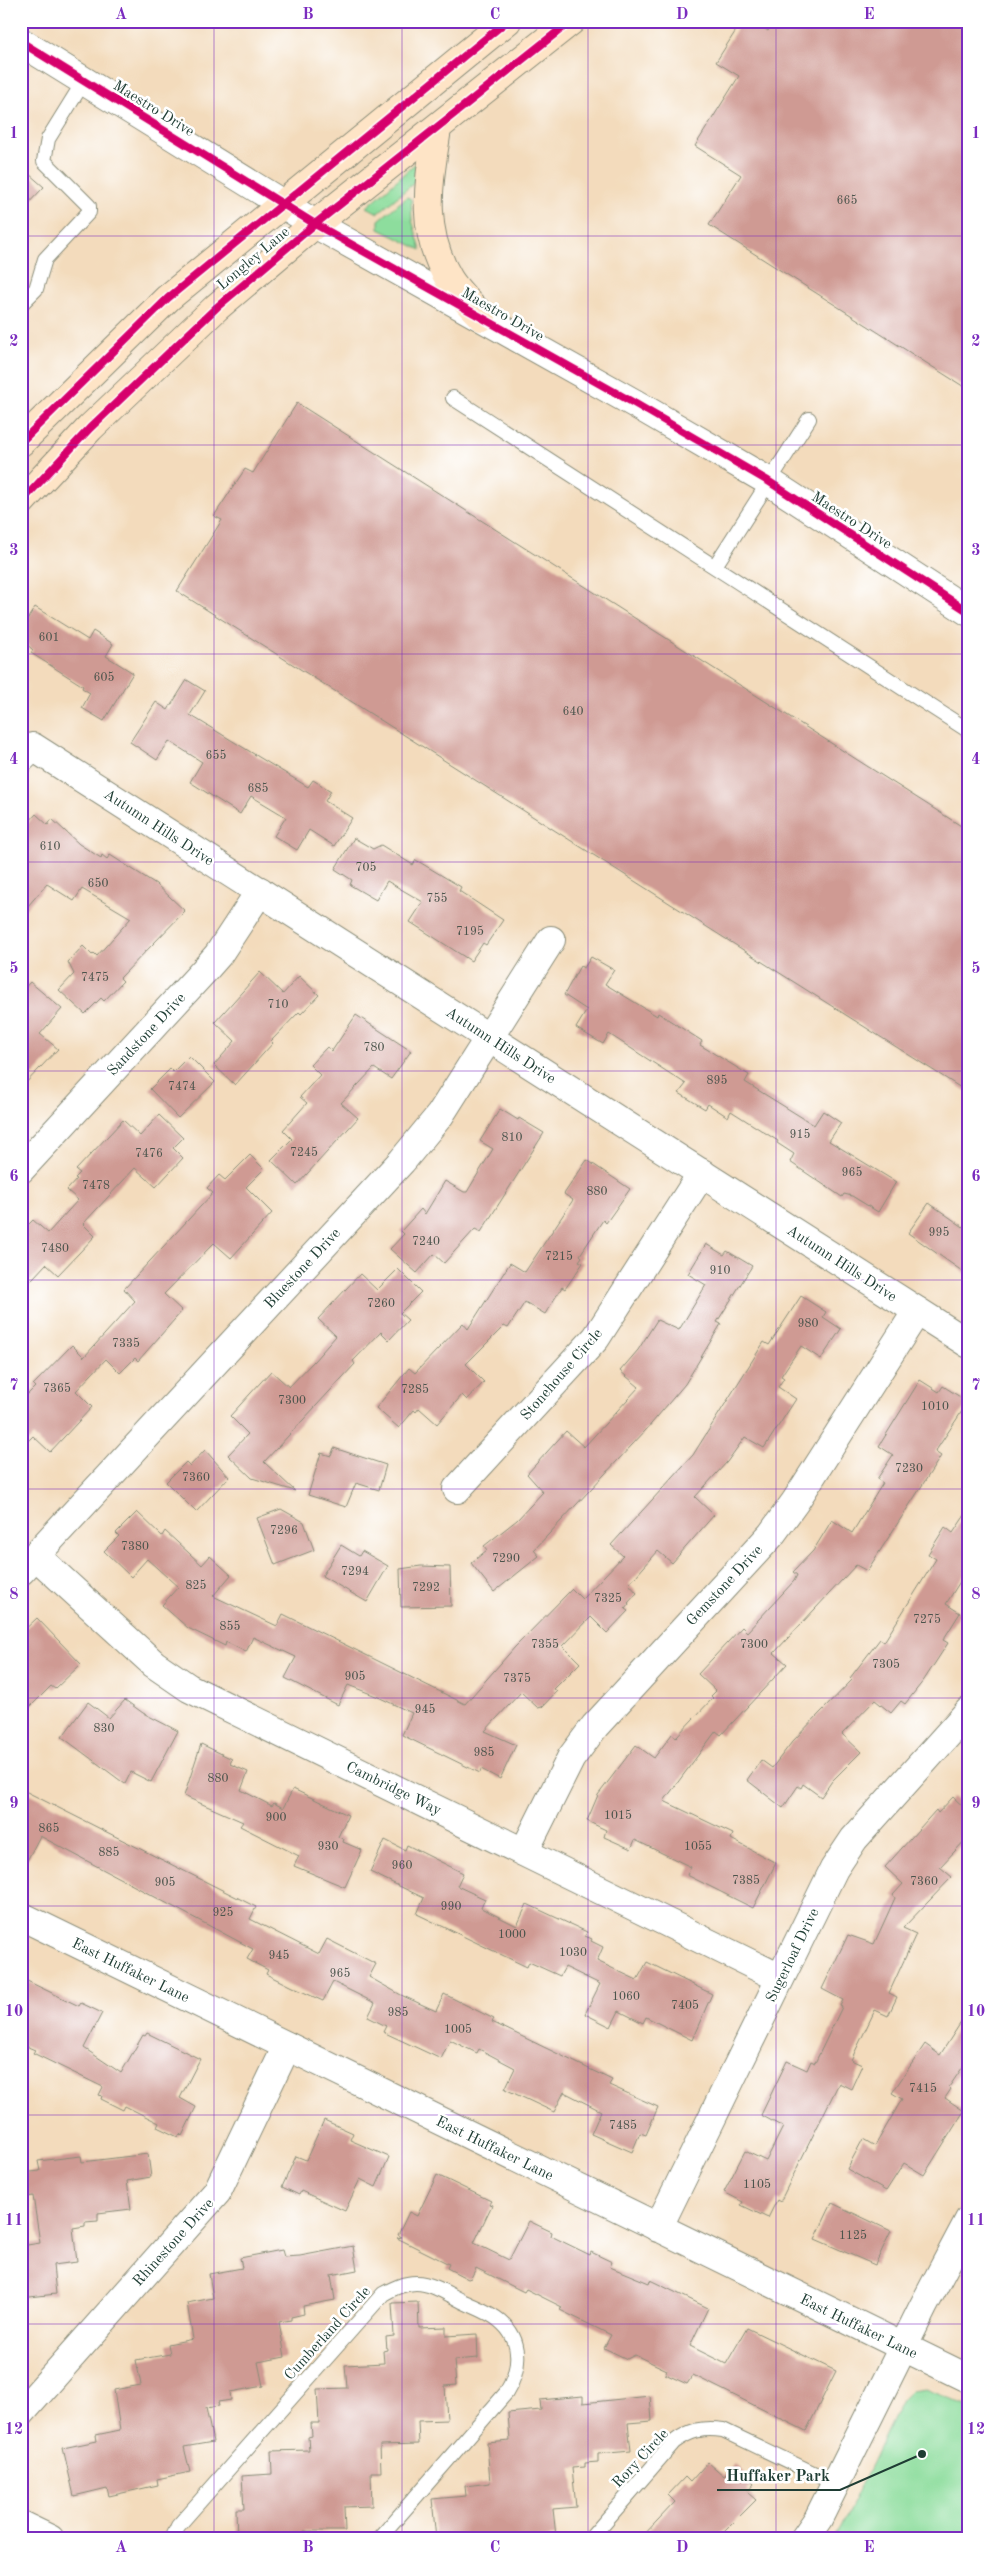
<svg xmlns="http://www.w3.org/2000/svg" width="990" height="2560" viewBox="0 0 990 2560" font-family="'Old Standard TT',serif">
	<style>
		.green { fill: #8ddd9d; stroke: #568d68 }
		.building { fill: #cf9a93 }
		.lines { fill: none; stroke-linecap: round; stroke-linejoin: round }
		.service-casing { stroke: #898c78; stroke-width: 16 }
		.minor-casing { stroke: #898c78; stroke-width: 30 }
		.tertiary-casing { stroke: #898c78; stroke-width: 30 }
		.secondary-casing { stroke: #898c78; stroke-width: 30 }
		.service { stroke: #fff; stroke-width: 14 }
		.minor { stroke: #fff; stroke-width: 28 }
		.tertiary { stroke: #fff; stroke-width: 28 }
		.secondary { stroke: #fee4c6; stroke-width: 28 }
		.cycleway-casing { stroke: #fff; stroke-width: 11 }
		.cycleway { stroke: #d6006c; stroke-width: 8 }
		.grid { fill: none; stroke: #7b2cbf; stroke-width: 1; stroke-opacity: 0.55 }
		.labels { text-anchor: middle; stroke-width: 5; stroke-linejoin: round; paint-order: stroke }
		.number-label { font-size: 12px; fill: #4b544c }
		.street-label { font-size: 15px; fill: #1f3d34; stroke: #fff }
		.leader { fill: none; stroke: #1f3d34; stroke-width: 2 }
		.callout-dot { fill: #1f3d34; stroke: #fff; stroke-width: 2 }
		.callout-label { font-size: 16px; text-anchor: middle; font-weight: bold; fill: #1f3d34; stroke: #fff; stroke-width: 5; stroke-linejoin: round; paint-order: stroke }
		.neatline { fill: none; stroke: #7b2cbf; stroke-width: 2 }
		.grid-label { font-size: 16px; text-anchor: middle; font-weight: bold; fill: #7b2cbf }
	</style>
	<rect width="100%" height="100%" fill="#fff"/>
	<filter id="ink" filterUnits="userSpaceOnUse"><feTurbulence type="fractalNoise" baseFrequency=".02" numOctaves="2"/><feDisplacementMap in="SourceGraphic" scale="10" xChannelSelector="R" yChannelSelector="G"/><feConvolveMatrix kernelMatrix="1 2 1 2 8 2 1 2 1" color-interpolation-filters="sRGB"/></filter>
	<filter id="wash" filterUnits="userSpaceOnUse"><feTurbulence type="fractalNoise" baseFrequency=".0096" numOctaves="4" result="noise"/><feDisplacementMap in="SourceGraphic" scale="20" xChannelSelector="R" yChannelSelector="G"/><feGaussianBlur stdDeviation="1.12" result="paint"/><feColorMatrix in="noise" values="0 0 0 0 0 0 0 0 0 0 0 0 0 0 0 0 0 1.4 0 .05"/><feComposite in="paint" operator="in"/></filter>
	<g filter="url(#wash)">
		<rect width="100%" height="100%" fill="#f3dbbc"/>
		<g class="green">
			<polygon points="418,161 414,183 378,213 367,207"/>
			<polygon points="407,197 411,199 412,220 421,250 379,229 379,220"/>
			<polygon points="926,2389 969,2407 969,2539 833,2539 841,2527 902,2400 911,2391"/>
		</g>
		<g id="blocks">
			<g class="building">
				<polygon points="742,21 753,21 768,31 774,21 969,21 969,390 709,225 741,175 695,146 739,76 716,62"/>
				<polygon points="21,167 44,187 21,211"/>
				<polygon points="297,403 969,831 969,1093 177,591 222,520 214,516 245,469 253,473"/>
				<polygon points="35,607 88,640 93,631 113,644 106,656 133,673 104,721 82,708 90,693 82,688 83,686 31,653 33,650 21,639 21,629"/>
				<polygon points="187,680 205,691 190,715 308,787 313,780 331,791 325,801 352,818 334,846 309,830 297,850 274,836 286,817 251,796 240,814 190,782 202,762 169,741 157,760 130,742 156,702 168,710"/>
				<polygon points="36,814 48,825 52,819 79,844 101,858 102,855 107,859 110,855 156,884 185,911 120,978 123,981 104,1001 101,998 85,1014 59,990 74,974 68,962 83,946 92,955 94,953 97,956 131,918 82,889 74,901 47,884 21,914 21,831"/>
				<polygon points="354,838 373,849 381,845 413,865 416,860 461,887 459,891 503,920 486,945 483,943 471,961 410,922 423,902 387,881 376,900 350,885 352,880 335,869"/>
				<polygon points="591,957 614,970 605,984 657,1016 658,1013 702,1041 700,1045 749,1075 745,1082 814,1125 823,1111 841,1123 829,1141 896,1182 878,1212 852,1196 844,1194 842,1197 790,1162 794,1154 777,1143 778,1141 731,1111 728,1117 708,1104 705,1109 679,1093 686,1084 609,1034 603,1044 576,1028 587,1010 564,995 580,966 584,968"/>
				<polygon points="260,972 283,994 299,976 319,995 301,1014 299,1012 271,1041 273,1043 235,1085 214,1065 235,1041 215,1022"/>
				<polygon points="30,982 62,1009 40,1034 58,1049 21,1088 21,992"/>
				<polygon points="356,1015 411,1051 391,1079 374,1068 341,1103 358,1118 297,1185 271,1160 292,1139 283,1130 307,1103 300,1097 320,1075 310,1065 327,1047 332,1051"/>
				<polygon points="189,1056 215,1082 178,1118 150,1089 170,1069 173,1072"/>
				<polygon points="500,1109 518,1120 519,1118 544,1133 481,1232 475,1229 444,1263 434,1254 417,1273 390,1249 404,1234 401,1231 421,1209 425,1214 445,1181 464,1192 467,1192 493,1149 480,1141"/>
				<polygon points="159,1115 183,1138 173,1148 183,1158 156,1187 135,1168 83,1224 95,1236 79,1253 58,1275 46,1264 21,1291 21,1232 33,1220 48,1233 78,1200 67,1190 77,1179 75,1178 80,1173 76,1170 123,1120 140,1136"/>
				<polygon points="250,1155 264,1169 246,1187 272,1213 231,1258 214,1243 164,1294 182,1311 138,1361 135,1358 120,1373 106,1359 76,1391 92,1407 50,1452 33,1436 21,1448 21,1401 35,1387 33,1385 72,1345 84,1357 135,1301 124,1289 213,1193 207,1188 219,1175 225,1180"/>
				<polygon points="587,1160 630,1189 606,1223 603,1220 580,1255 582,1257 579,1261 583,1263 565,1289 562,1287 545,1314 525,1302 508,1328 504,1326 466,1364 484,1382 467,1400 462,1395 437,1424 419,1408 416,1412 414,1410 399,1428 376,1408 409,1368 415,1373 463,1323 468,1329 510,1263 525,1272 573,1200 564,1194"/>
				<polygon points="929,1203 969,1231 969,1276 908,1233"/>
				<polygon points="706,1244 724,1255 727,1251 752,1266 717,1322 721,1324 685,1384 646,1430 534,1550 539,1556 494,1592 471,1563 487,1550 484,1546 517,1520 543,1492 527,1474 566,1431 584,1447 639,1387 620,1371 638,1350 657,1320 679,1330 706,1285 688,1274"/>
				<polygon points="398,1269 421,1292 400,1313 408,1320 389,1340 381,1332 353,1361 355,1364 264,1462 295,1491 252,1478 228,1455 248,1434 230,1416 271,1371 289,1387 314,1361 336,1336 318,1319 360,1274 377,1290"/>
				<polygon points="801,1296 826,1312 823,1317 841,1329 821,1359 801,1346 781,1376 784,1378 778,1387 796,1399 764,1448 745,1437 727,1462 695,1497 714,1515 672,1563 658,1551 629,1584 637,1593 628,1603 629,1604 625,1609 628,1611 607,1633 591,1617 563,1646 580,1663 554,1689 557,1691 542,1707 538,1708 521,1692 485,1731 516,1745 500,1779 481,1769 480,1773 402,1735 412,1713 376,1696 348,1685 338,1705 285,1678 296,1657 253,1637 246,1652 226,1642 225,1646 188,1628 162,1605 178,1587 147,1559 131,1577 104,1551 119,1536 116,1533 137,1512 162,1536 165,1531 202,1565 210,1556 231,1575 213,1596 277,1626 283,1614 465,1704 515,1647 572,1589 582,1599 623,1556 611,1545 693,1455 764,1342 769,1345"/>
				<polygon points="920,1380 939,1392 943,1386 968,1402 935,1452 941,1456 867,1571 856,1565 774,1653 787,1664 721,1735 716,1731 664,1801 733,1834 731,1839 776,1863 753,1908 687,1875 691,1867 635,1840 631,1849 604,1837 606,1830 587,1821 598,1795 636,1745 654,1758 672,1734 676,1737 713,1698 711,1696 716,1691 698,1674 742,1627 747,1632 794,1581 797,1575 793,1572 813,1551 832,1520 852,1533 883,1483 877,1479 893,1455 879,1446"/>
				<polygon points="334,1448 386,1465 379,1490 356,1483 346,1507 308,1495 321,1453 331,1456"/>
				<polygon points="205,1450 229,1477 196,1512 166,1482 186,1462 190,1466"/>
				<polygon points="281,1509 304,1522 314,1550 275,1565 257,1518"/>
				<polygon points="969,1509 969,1567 946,1604 960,1613 943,1640 948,1643 924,1680 905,1704 901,1701 891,1713 875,1700 842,1734 861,1752 832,1781 821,1797 803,1784 801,1788 798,1786 783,1808 747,1780 761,1760 772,1768 792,1742 852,1680 850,1678 880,1639 884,1642 936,1559 928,1554 945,1527 953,1533"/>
				<polygon points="341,1545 359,1556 362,1551 388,1566 367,1602 322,1576"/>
				<polygon points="421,1566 450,1567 451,1606 401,1607 400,1569"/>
				<polygon points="37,1618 81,1664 55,1689 51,1686 21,1716 21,1633"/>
				<polygon points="125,1700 143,1713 178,1731 151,1782 131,1772 125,1784 62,1737 88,1702 109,1718"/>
				<polygon points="201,1744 232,1759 230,1764 248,1772 241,1790 272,1806 274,1803 283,1808 293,1789 348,1815 338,1837 344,1839 343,1842 362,1850 345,1887 294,1866 299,1856 240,1826 243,1822 184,1796"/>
				<polygon points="21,1789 256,1907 250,1919 319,1954 327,1939 376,1964 369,1977 401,1995 436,2011 444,1994 494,2019 492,2022 612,2080 609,2085 658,2107 646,2135 640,2133 632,2152 591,2134 601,2111 564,2092 554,2112 505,2089 515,2068 479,2049 477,2053 450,2040 441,2059 383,2032 386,2026 368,2017 375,2003 333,1982 323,2001 292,1987 266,1974 268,1970 247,1959 253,1949 40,1836 21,1872"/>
				<polygon points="953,1797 969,1812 969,1836 940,1867 952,1877 903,1928 916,1934 889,1993 897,1997 888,2016 875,2010 852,2058 851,2060 862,2065 851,2089 839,2083 780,2202 777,2200 768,2218 741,2205 743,2202 724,2192 745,2151 766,2161 783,2127 761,2115 787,2061 807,2070 811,2061 815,2063 842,2007 840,2006 843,2000 822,1989 848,1935 874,1944 895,1898 893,1895 903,1884 885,1867 936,1810 938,1813"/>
				<polygon points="385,1840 405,1850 407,1845 463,1873 457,1886 485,1899 481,1908 517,1926 527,1904 587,1932 585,1936 592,1939 591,1941 603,1947 597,1961 637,1980 647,1962 712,1994 692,2040 646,2017 643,2023 619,2011 611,2027 585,2014 600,1984 565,1967 560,1976 529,1962 527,1967 417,1914 424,1898 370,1872"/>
				<polygon points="21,1978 79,2006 81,2003 102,2013 84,2048 121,2073 143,2035 145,2036 147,2033 200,2059 180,2098 196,2107 182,2136 180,2134 178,2137 157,2127 159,2123 125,2106 123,2110 101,2099 102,2096 99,2095 103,2087 33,2053 35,2050 21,2044"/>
				<polygon points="969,2010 969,2058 949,2087 951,2089 945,2098 964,2111 924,2175 904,2163 886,2191 847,2169 863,2139 875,2146 902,2099 892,2093 925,2044 940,2055"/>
				<polygon points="324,2120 353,2133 350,2140 389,2157 376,2187 360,2179 345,2211 301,2191 299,2195 282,2187 296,2156 306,2160"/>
				<polygon points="148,2154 151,2177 127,2181 131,2209 98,2213 98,2221 85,2222 85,2226 73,2228 77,2262 53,2265 56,2294 21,2298 21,2246 40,2243 33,2196 21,2198 21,2173 40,2171 38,2161 81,2156 82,2162"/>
				<polygon points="437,2175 491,2201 489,2204 492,2205 474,2243 509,2260 529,2221 552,2232 551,2236 590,2255 591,2252 612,2262 610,2267 649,2283 650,2280 708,2308 690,2346 726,2364 747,2328 836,2371 806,2431 693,2375 687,2384 665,2374 667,2370 635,2355 627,2359 604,2348 611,2335 560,2310 562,2307 526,2289 524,2292 476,2268 471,2278 468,2279 447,2268 449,2264 397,2238 402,2237 398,2235 409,2212 417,2216"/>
				<polygon points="832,2203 891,2231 875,2265 815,2239"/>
				<polygon points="353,2246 357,2270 331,2275 335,2300 303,2306 304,2314 291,2317 291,2320 279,2322 285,2357 258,2362 263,2386 230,2392 231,2400 218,2402 219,2406 206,2408 213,2442 184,2447 190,2472 157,2479 158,2485 109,2496 107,2488 74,2496 63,2448 97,2441 96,2435 120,2430 114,2390 141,2385 136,2360 170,2354 168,2344 193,2339 187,2303 213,2298 209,2274 242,2268 240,2258 282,2250 284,2257 300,2256"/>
				<polygon points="418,2302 419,2328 446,2327 446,2336 477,2334 478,2358 454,2360 456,2385 445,2386 447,2420 418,2421 419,2444 380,2445 381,2472 371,2472 372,2506 344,2507 345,2531 304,2531 304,2539 237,2539 236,2509 244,2509 242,2476 272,2474 271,2451 309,2450 308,2437 312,2436 311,2423 319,2423 317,2389 347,2388 345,2365 384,2363 383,2351 387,2350 386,2337 394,2336 392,2303"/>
				<polygon points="583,2396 583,2403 650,2396 652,2421 628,2423 631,2451 598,2454 598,2462 585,2463 585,2467 572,2468 576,2507 553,2509 556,2536 525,2539 436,2539 432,2499 466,2496 465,2486 490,2483 487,2443 510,2441 508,2413 541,2410 540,2400"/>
				<polygon points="708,2462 724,2476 735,2464 754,2484 747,2492 756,2500 717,2539 640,2539 675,2502 668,2495 685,2477 690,2482"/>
			</g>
		</g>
	</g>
	<g filter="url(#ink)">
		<use href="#blocks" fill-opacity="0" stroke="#898c78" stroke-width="1"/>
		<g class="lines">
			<g class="service-casing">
				<g id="service">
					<polyline points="21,304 36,289 45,259 89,212 89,206 44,161 48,139 84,81"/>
					<polyline points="453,398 969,731"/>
					<polyline points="715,566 809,419"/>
					<path d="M172,2539l6,-13 205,-232c11,-6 21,-11 33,-11 16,0 32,11 46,18 12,6 28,11 38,20 23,19 21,48 6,72l-127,146"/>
					<path d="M590,2539l84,-97c16,-12 29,-15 49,-12l113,54"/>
				</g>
			</g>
			<g class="minor-casing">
				<g id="minor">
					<polyline points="21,42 315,224 634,403 768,481 969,612"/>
					<polyline points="21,759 33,747 969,1344"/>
					<polyline points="21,1169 203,972 218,955 260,891"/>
					<polyline points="457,1489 596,1338 702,1173"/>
					<polyline points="36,1556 154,1664 189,1688 780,1978"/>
					<polyline points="21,1571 402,1161 440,1115 551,940"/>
					<polyline points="524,1852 571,1758 595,1726 771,1535 795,1502 917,1311"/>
					<polyline points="658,2228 834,1869 854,1839 969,1711"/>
					<polyline points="21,2413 217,2192 287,2046"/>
					<polyline points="21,2525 50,2539"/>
					<polyline points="804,2539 818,2519 923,2307 969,2220"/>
				</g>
			</g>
			<g class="tertiary-casing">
				<polyline id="tertiary" points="21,1916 969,2379"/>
			</g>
			<g class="secondary-casing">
				<g id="secondary">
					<path d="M437,129c-8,53 -18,100 12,150 8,13 22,26 33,38"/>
					<polyline points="21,442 168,298 507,21"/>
					<polyline points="21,502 90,428 217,307 315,224 571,21"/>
				</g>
			</g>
			<use href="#service" class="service"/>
			<use href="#minor" class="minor"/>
			<use href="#tertiary" class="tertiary"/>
			<use href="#secondary" class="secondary"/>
			<g class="cycleway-casing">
				<g id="cycleway">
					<polyline points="21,42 315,224 634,403 768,481 969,612"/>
					<polyline points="21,442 168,298 507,21"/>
					<polyline points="21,502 90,428 217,307 315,224 571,21"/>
				</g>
			</g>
			<use href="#cycleway" class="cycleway"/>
		</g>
	</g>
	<path class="grid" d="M214,21v2518M402,21v2518M588,21v2518M776,21v2518M21,236h948M21,445h948M21,654h948M21,862h948M21,1071h948M21,1280h948M21,1489h948M21,1698h948M21,1906h948M21,2115h948M21,2324h948"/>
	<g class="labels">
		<g class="number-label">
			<text x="847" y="204">665</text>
			<text x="49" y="641">601</text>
			<text x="104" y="681">605</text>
			<text x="573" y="715">640</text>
			<text x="216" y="759">655</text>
			<text x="258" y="792">685</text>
			<text x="50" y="850">610</text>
			<text x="366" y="871">705</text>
			<text x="98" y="887">650</text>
			<text x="437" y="902">755</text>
			<text x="470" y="935">7195</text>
			<text x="95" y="981">7475</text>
			<text x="278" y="1008">710</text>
			<text x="374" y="1051">780</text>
			<text x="717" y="1084">895</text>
			<text x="182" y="1090">7474</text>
			<text x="800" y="1138">915</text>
			<text x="512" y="1141">810</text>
			<text x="304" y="1156">7245</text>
			<text x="149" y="1157">7476</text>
			<text x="852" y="1176">965</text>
			<text x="96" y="1189">7478</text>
			<text x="597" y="1195">880</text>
			<text x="939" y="1236">995</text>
			<text x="426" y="1245">7240</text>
			<text x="55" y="1252">7480</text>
			<text x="559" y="1260">7215</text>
			<text x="720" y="1274">910</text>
			<text x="381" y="1307">7260</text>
			<text x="808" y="1327">980</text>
			<text x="126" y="1347">7335</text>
			<text x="57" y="1392">7365</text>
			<text x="415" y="1393">7285</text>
			<text x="292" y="1404">7300</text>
			<text x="935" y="1410">1010</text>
			<text x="909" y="1472">7230</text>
			<text x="196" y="1481">7360</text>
			<text x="284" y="1534">7296</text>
			<text x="135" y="1550">7380</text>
			<text x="506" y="1562">7290</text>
			<text x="355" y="1575">7294</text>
			<text x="196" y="1589">825</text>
			<text x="426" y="1591">7292</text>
			<text x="608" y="1602">7325</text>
			<text x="927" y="1623">7275</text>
			<text x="230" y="1630">855</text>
			<text x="545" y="1648">7355</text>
			<text x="754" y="1648">7300</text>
			<text x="886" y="1668">7305</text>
			<text x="355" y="1680">905</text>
			<text x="517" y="1682">7375</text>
			<text x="425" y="1713">945</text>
			<text x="104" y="1732">830</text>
			<text x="484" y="1756">985</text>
			<text x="218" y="1782">880</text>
			<text x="618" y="1819">1015</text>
			<text x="276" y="1821">900</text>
			<text x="49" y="1832">865</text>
			<text x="328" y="1850">930</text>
			<text x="698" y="1850">1055</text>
			<text x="109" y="1856">885</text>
			<text x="402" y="1869">960</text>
			<text x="746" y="1884">7385</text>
			<text x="924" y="1885">7360</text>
			<text x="165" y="1886">905</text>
			<text x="451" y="1910">990</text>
			<text x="223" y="1916">925</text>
			<text x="512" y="1938">1000</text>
			<text x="573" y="1956">1030</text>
			<text x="279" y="1959">945</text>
			<text x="340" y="1977">965</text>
			<text x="626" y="2000">1060</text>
			<text x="685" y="2009">7405</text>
			<text x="398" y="2016">985</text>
			<text x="458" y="2033">1005</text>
			<text x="923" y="2092">7415</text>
			<text x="623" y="2129">7485</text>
			<text x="757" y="2188">1105</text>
			<text x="853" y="2239">1125</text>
		</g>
		<g class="street-label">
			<text transform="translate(154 108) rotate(32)" y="5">Maestro Drive</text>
			<text transform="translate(253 258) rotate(-40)" y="5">Longley Lane</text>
			<text transform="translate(503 314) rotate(30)" y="5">Maestro Drive</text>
			<text transform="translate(852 520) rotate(33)" y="5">Maestro Drive</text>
			<text transform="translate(159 827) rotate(33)" y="5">Autumn Hills Drive</text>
			<text transform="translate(146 1034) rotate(-47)" y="5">Sandstone Drive</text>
			<text transform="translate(501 1045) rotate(33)" y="5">Autumn Hills Drive</text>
			<text transform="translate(842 1263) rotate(33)" y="5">Autumn Hills Drive</text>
			<text transform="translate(302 1268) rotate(-47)" y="5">Bluestone Drive</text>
			<text transform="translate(561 1374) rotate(-49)" y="5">Stonehouse Circle</text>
			<text transform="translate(724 1585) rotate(-47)" y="5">Gemstone Drive</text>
			<text transform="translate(394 1788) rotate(26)" y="5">Cambridge Way</text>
			<text transform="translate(792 1955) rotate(-64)" y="5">Sugerloaf Drive</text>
			<text transform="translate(131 1970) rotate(26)" y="5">East Huffaker Lane</text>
			<text transform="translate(495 2148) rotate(26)" y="5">East Huffaker Lane</text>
			<text transform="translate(173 2242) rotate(-48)" y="5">Rhinestone Drive</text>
			<text transform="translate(859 2326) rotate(26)" y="5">East Huffaker Lane</text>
			<text transform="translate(327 2333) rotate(-48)" y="5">Cumberland Circle</text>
			<text transform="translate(640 2458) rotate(-47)" y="5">Rory Circle</text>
		</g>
	</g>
	<path class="leader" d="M922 2454L840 2490H717"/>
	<circle class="callout-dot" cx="922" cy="2454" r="5"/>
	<g class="callout-label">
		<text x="778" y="2481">Huffaker Park</text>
	</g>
	<rect width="990" height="2560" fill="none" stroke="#fff" stroke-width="55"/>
	<rect x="28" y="28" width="934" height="2504" class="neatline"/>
	<g class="grid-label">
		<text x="121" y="19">A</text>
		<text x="308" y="19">B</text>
		<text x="495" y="19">C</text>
		<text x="682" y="19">D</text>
		<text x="869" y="19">E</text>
		<text x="14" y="138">1</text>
		<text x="976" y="138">1</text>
		<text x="14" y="346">2</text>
		<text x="976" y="346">2</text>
		<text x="14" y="555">3</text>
		<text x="976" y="555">3</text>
		<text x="14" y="764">4</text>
		<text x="976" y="764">4</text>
		<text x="14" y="973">5</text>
		<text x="976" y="973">5</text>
		<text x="14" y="1181">6</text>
		<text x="976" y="1181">6</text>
		<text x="14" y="1390">7</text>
		<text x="976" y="1390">7</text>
		<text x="14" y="1599">8</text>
		<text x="976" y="1599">8</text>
		<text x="14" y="1808">9</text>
		<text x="976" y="1808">9</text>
		<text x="14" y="2016">10</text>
		<text x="976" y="2016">10</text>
		<text x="14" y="2225">11</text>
		<text x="976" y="2225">11</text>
		<text x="14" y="2434">12</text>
		<text x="976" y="2434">12</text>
		<text x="121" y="2552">A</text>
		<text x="308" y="2552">B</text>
		<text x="495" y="2552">C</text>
		<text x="682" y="2552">D</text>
		<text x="869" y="2552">E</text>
	</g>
</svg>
